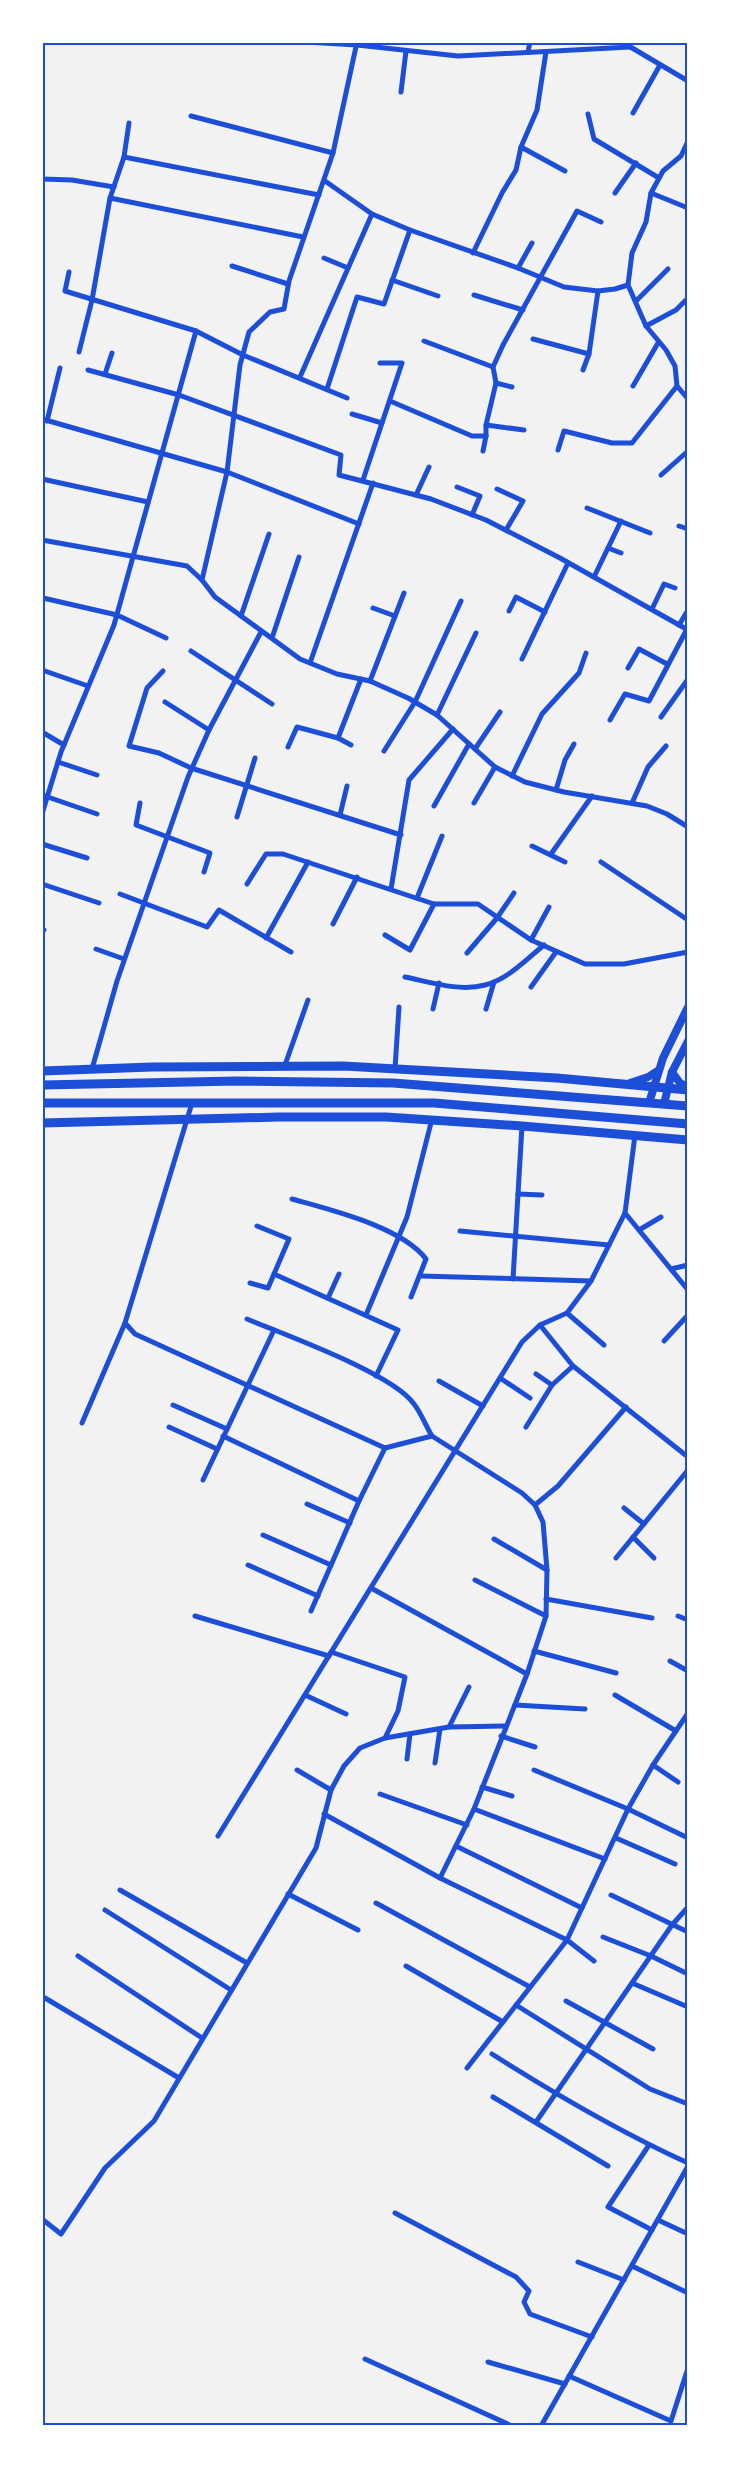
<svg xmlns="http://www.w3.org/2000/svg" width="730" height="2468" viewBox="0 0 730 2468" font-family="Poppins,sans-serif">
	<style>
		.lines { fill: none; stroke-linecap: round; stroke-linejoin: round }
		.minor { stroke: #1d4ed8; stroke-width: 5 }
		.secondary { stroke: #1d4ed8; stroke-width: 8 }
		.trunk { stroke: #1d4ed8; stroke-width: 9 }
		.neatline { fill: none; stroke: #1d4ed8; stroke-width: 2 }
	</style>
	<rect width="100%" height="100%" fill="#f2f2f2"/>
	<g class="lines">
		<g class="minor">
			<polyline points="305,42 357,45 458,56 630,47"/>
			<polyline points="622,42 688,81"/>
			<polyline points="528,52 530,42"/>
			<polyline points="401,92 406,51"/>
			<polyline points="633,113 660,65"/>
			<polyline points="588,114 594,139 659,178"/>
			<polyline points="191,116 333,153"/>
			<polyline points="688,141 681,156 663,171 651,193 646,222 632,253 628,285 646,326 666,350 675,366 677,386 688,399"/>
			<polyline points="521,147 565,171"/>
			<polyline points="124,157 319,195"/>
			<polyline points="42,179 72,180 114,187"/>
			<polyline points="325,181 372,214 410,230 518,268 564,287 598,291 615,289 628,285"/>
			<polyline points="615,193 636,163"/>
			<polyline points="651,193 688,208"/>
			<polyline points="110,198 303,237"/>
			<polyline points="473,253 502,193 516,170 521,147 537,110 546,52"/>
			<polyline points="324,258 348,268"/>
			<polyline points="232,266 288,284"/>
			<polyline points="518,268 532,243"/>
			<polyline points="69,272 65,291 196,331 243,355 347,398"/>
			<polyline points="392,280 438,296"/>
			<polyline points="474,295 523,310"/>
			<polyline points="636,301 668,269"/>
			<polyline points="646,326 676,310 688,298"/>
			<polyline points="533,339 589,354"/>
			<polyline points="424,341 493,367"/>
			<polyline points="79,352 92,300 110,198 124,157 129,123"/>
			<polyline points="88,370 179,395 341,455 339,475 431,499 486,520 560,558 688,630"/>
			<polyline points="583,370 589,354 598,291"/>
			<polyline points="105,374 112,353"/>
			<polyline points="300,377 372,214"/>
			<polyline points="496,383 512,387"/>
			<polyline points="633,386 658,343"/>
			<polyline points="327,389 357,297 384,304 410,230"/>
			<polyline points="390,401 472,436 486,436 486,425 496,383 493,367 503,345 577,211 601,222"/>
			<polyline points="352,414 382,423"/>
			<polyline points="42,419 227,472 359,524"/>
			<polyline points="47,421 60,368"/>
			<polyline points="486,425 524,430"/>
			<polyline points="558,450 564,431 612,443 632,443 677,386"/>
			<polyline points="483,451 486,436"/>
			<polyline points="661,475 688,451"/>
			<polyline points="42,479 148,502"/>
			<polyline points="363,480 402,363 380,363"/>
			<polyline points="457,487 480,496 472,515"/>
			<polyline points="497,489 523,501 506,530"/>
			<polyline points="416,495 429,467"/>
			<polyline points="587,508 650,533"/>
			<polyline points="679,526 688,529"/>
			<polyline points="42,540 187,566 202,580 215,597 300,659 337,674 370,681 408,698 437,715 495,767 525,782 564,792 647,806 667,814 688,827"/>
			<polyline points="608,548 621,553"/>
			<polyline points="594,577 621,521"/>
			<polyline points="202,580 227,472 240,365 249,332 270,312 284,309 289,281 333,153 357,42"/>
			<polyline points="43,598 117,615 166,638"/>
			<polyline points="373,608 395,616"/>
			<polyline points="652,609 664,584 675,588"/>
			<polyline points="509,611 516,597 545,612"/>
			<polyline points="241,616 269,534"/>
			<polyline points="679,625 688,610"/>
			<polyline points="272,638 299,557"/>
			<polyline points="191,651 272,704"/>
			<polyline points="522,659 568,563"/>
			<polyline points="310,663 373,483"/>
			<polyline points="628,668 639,649 667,664"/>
			<polyline points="42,670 88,686"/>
			<polyline points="163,671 147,688 129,746 159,753 191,768 401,835"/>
			<polyline points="370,681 404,593"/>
			<polyline points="165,702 209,730"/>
			<polyline points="437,715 476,633"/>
			<polyline points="661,717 688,679"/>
			<polyline points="610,720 625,694 649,701 687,629"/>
			<polyline points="42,732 64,745"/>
			<polyline points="338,738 361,679"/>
			<polyline points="288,747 297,727 338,738 351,745"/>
			<polyline points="475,749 500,712"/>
			<polyline points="384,751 415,702 461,601"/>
			<polyline points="58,762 97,775"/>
			<polyline points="512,776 542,714 579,673 586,653"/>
			<polyline points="556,790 565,760 574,744"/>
			<polyline points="42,795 97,814"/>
			<polyline points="140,803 136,825 210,853 204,872"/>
			<polyline points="474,803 495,767"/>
			<polyline points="632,803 648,767 666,746"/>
			<polyline points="434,806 469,744"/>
			<polyline points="42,814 61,752 114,625 196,331"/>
			<polyline points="340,815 347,786"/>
			<polyline points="237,817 255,758"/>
			<polyline points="42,844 87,858"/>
			<polyline points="532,846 565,862"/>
			<polyline points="551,854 592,796"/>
			<polyline points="601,862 688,920"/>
			<polyline points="42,884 99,903"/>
			<polyline points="247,884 266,854 283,854 434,904 478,904 531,940 585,964 624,964 688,952"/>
			<polyline points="391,889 409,780 453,729"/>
			<polyline points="120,894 207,927 219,910 291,952"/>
			<polyline points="417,898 442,836"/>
			<polyline points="333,924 357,877"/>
			<polyline points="42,929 44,930"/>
			<polyline points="385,935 410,950 434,904"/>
			<polyline points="266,938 308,862"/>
			<polyline points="531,940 549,907"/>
			<polyline points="96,949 124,959"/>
			<polyline points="467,953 497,918 514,893"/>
			<path d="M405,977c25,5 55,15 80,8 22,-5 42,-26 59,-40"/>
			<polyline points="531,987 556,952"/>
			<polyline points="433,1009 439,983"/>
			<polyline points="486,1009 494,982"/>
			<polyline points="285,1065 308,1000"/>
			<polyline points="92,1069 117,981 188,777 209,730 261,632"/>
			<polyline points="395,1069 399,1007"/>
			<polyline points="518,1194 542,1195"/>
			<path d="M292,1199c39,11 110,28 134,60l-15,38"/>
			<polyline points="625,1213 688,1290"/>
			<polyline points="639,1230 661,1217"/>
			<polyline points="460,1231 609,1245"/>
			<polyline points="671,1269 688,1265"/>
			<polyline points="274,1274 398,1330 376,1376"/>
			<polyline points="421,1276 591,1281"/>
			<polyline points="513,1279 522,1126"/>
			<polyline points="250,1283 268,1288 289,1239 257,1226"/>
			<polyline points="328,1298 339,1274"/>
			<polyline points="567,1313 604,1345"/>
			<polyline points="366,1315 407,1217 432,1119"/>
			<path d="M247,1319c38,16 145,54 167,85 7,9 12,22 18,32"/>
			<polyline points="125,1323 135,1334 385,1448"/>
			<polyline points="540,1325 573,1366 688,1457"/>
			<polyline points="664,1341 688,1315"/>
			<polyline points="536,1374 552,1385"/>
			<polyline points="500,1378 530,1398"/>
			<polyline points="439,1381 483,1406"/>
			<polyline points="173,1405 227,1429"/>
			<polyline points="82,1423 125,1323 192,1103"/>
			<polyline points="169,1427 217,1449"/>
			<polyline points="526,1427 552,1385 573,1366"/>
			<polyline points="223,1436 359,1501"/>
			<polyline points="203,1480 274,1330"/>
			<polyline points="307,1504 350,1523"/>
			<polyline points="535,1505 558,1486 626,1407"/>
			<polyline points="624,1508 644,1524"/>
			<polyline points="263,1535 331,1565"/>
			<polyline points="633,1537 654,1558"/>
			<polyline points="494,1539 547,1570"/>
			<polyline points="616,1558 688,1470"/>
			<polyline points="248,1565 318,1596"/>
			<polyline points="475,1580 546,1616"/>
			<polyline points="371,1588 527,1674"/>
			<polyline points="546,1599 652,1618"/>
			<polyline points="311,1611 359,1501 385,1448 432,1436 522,1493 535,1505 543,1522 547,1570 546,1616 527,1674 474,1809 440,1878"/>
			<polyline points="195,1616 329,1656"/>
			<polyline points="678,1616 688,1620"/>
			<polyline points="534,1651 616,1673"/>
			<polyline points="331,1652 405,1677 398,1711 385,1738"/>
			<polyline points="670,1661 688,1671"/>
			<polyline points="305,1695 346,1714"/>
			<polyline points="615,1695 676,1731"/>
			<polyline points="515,1705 585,1709"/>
			<polyline points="449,1727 469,1687"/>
			<polyline points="501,1736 535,1747"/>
			<polyline points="407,1759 410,1734"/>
			<polyline points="435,1763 440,1729"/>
			<polyline points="653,1765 678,1782"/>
			<polyline points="297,1770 331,1790"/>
			<polyline points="534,1770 628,1809 688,1838"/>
			<polyline points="482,1787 512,1796"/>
			<polyline points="380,1794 467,1825"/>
			<polyline points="474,1809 605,1859"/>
			<polyline points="324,1814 440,1878 567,1940 594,1961"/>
			<polyline points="218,1836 522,1342 540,1325 567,1313 591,1281 625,1213 635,1135"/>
			<polyline points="616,1838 675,1864"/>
			<polyline points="456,1846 582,1908"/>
			<polyline points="120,1890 247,1963"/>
			<polyline points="288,1894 358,1930"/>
			<polyline points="611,1895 688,1932"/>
			<polyline points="376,1903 530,1987"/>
			<polyline points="105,1910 231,1990"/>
			<polyline points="603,1937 651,1956 688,1974"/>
			<polyline points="78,1956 202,2038"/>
			<polyline points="406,1966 503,2022"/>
			<polyline points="632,1983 688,2007"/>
			<polyline points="45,1998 179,2078"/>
			<polyline points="566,2001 653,2049"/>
			<polyline points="516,2005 650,2089 688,2104"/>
			<path d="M492,2054c63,40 128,78 196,109"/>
			<polyline points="467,2068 567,1940 628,1809 653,1765 688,1713"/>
			<polyline points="493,2097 608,2166"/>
			<polyline points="536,2122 672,1925 688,1907"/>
			<polyline points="649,2145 608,2207 652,2230"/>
			<polyline points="395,2213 516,2277 529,2291 524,2302 530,2314 592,2337"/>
			<polyline points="42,2219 61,2234 105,2168 154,2121 316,1848 331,1790 344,1766 360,1748 385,1738 449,1727 505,1726"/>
			<polyline points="658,2220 688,2234"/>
			<polyline points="578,2262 624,2280"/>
			<polyline points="632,2266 688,2293"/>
			<polyline points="365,2359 512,2426"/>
			<polyline points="488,2362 565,2384"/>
			<polyline points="569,2376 671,2421 688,2368"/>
			<polyline points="541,2426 688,2166"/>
		</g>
		<g class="secondary">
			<polyline points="672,1072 680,1083 688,1087"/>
			<polyline points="630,1083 648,1077 659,1070"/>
			<polyline points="649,1103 663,1058 688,1007"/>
			<polyline points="664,1104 672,1072 688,1041"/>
		</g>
		<g class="trunk">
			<polyline points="42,1071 152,1067 343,1066 557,1078 688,1090"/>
			<polyline points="42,1085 237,1081 393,1083 688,1106"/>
			<polyline points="42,1103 434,1103 688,1124"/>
			<polyline points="42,1123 279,1117 386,1117 522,1126 688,1140"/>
		</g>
	</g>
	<rect width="730" height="2468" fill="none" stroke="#ffffff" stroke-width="87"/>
	<rect x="44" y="44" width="642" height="2380" class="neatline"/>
</svg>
